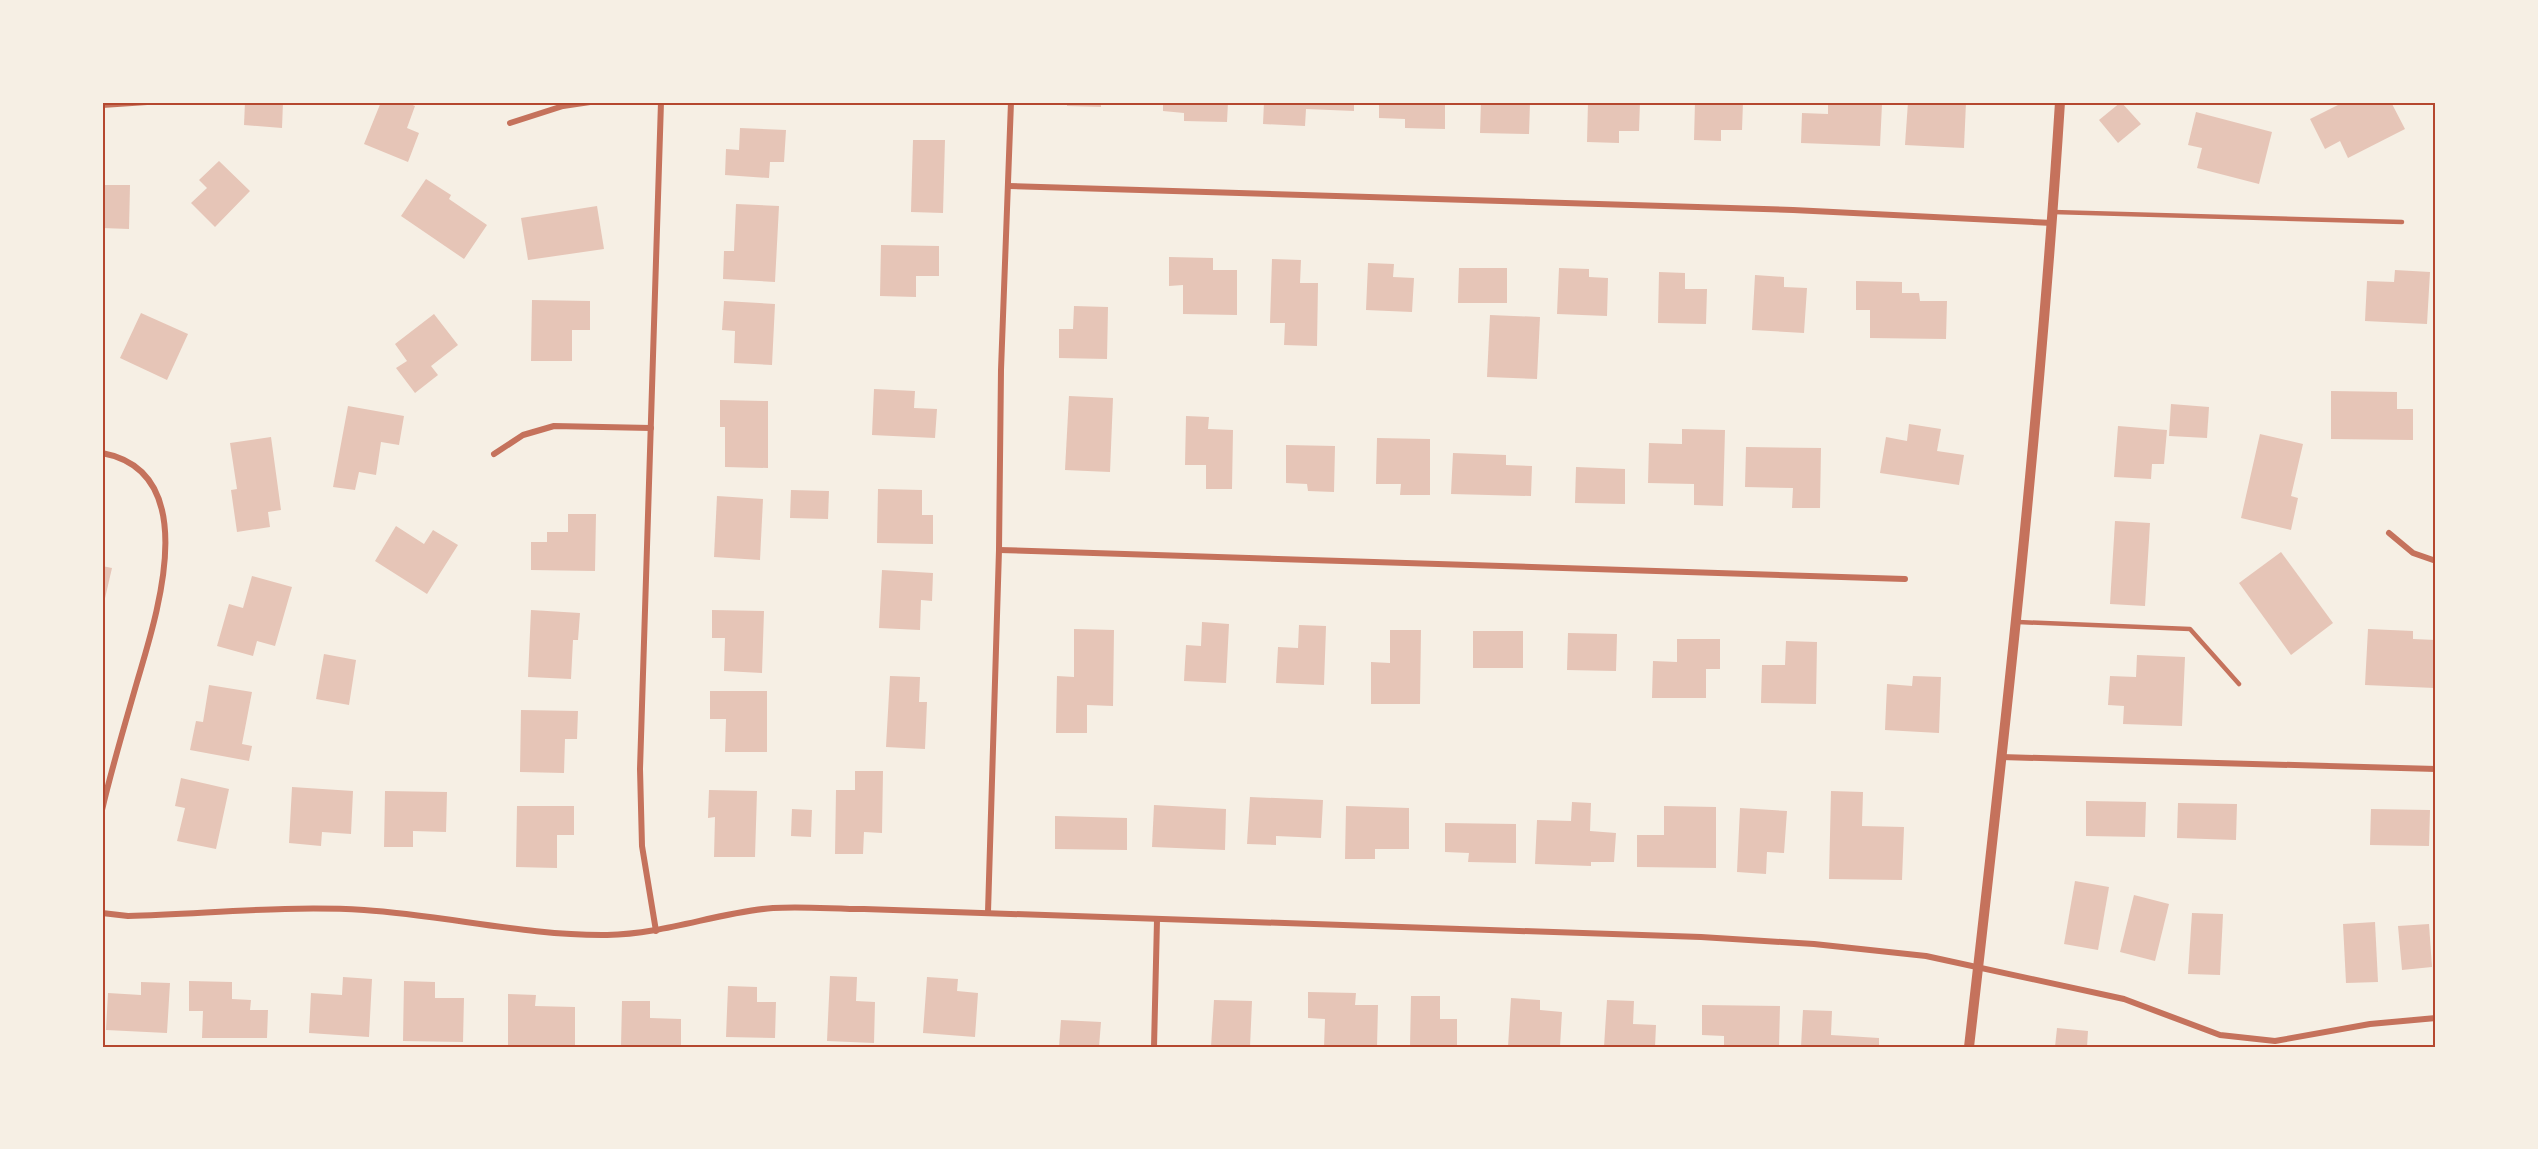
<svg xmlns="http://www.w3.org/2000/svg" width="2538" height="1149" viewBox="0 0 2538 1149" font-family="Bitter,serif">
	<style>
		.building { fill: #e6c5b7 }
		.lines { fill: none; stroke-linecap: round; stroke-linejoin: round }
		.service { stroke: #c5725c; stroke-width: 4.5 }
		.minor { stroke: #c5725c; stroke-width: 6 }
		.tertiary { stroke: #c5725c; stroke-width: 10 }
		.neatline { fill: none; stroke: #b5482f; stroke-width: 2 }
	</style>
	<rect width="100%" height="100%" fill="#f6efe4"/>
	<g class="building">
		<polygon points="245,102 283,102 282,128 244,125"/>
		<polygon points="381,102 406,102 415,106 407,128 419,133 408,162 364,144"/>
		<polygon points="1067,102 1101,102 1101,107 1067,106"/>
		<polygon points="1163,102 1228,102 1227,122 1184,121 1184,113 1163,111"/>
		<polygon points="1264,102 1354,102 1354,111 1306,109 1305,126 1263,124"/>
		<polygon points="1379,102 1445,102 1445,129 1405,128 1405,119 1379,118"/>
		<polygon points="1481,102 1530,102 1529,134 1480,133"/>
		<polygon points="1588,102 1640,102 1639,131 1619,131 1619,143 1587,142"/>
		<polygon points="1695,102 1743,102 1742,130 1721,130 1721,141 1694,140"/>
		<polygon points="1828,102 1882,104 1880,146 1801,143 1802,113 1828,114"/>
		<polygon points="1908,102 1966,102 1964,148 1905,145"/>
		<polygon points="2121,102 2141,124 2118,143 2099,120"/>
		<polygon points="2344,102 2391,102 2405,129 2348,158 2340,141 2325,149 2310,119"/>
		<polygon points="2196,112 2272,132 2259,184 2197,168 2202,148 2188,145"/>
		<polygon points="740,128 786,130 784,162 770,162 769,178 725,175 726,149 739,150"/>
		<polygon points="913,140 945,140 943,213 911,212"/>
		<polygon points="219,161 250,191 215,227 191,203 207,188 199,180"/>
		<polygon points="426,179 451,195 449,199 487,225 464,259 401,216"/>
		<polygon points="102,185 130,185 129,229 102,228"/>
		<polygon points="736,204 779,206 775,282 723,279 724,251 734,251"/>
		<polygon points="597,206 604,249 528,260 521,218"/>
		<polygon points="881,245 939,246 939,276 916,276 916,297 880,296"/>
		<polygon points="1169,257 1213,258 1213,270 1237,270 1237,315 1183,314 1183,285 1169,286"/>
		<polygon points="1272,259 1301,260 1300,283 1318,283 1317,346 1284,345 1285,323 1270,323"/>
		<polygon points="1368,263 1394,264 1393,277 1414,278 1412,312 1366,310"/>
		<polygon points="1459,268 1507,268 1507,303 1458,303"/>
		<polygon points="1559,268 1589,269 1589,277 1608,278 1607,316 1557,314"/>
		<polygon points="2395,270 2430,272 2427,324 2365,321 2367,281 2394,282"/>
		<polygon points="1659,272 1685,273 1685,289 1707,289 1706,324 1658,323"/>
		<polygon points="1755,275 1784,277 1784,287 1807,288 1804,333 1752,330"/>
		<polygon points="1856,281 1902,282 1902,293 1919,293 1920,301 1947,301 1946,339 1870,338 1870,310 1856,310"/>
		<polygon points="532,300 590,301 590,330 572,330 572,361 531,361"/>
		<polygon points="724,301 775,304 772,365 734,363 735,331 722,330"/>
		<polygon points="1074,306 1108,307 1107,359 1059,358 1059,329 1073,329"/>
		<polygon points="141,313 188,334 167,380 120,358"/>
		<polygon points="434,314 458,345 431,366 438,375 415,393 396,368 407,361 395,344"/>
		<polygon points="1490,315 1540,317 1537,379 1487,377"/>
		<polygon points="874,389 915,391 914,408 937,409 935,438 872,435"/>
		<polygon points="2331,391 2397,392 2397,409 2413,409 2413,440 2331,439"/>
		<polygon points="1069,396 1113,398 1110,472 1065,470"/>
		<polygon points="720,400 768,401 768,468 725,467 725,427 720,427"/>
		<polygon points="2171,404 2209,407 2207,438 2169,436"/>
		<polygon points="348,406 404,416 399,445 381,442 376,475 359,472 355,490 333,487"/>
		<polygon points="1186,416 1209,417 1208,429 1233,430 1232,489 1206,489 1206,465 1185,465"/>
		<polygon points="1909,424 1941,429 1937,451 1964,455 1959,485 1880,473 1886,437 1907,441"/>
		<polygon points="2118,426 2167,430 2164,464 2152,464 2151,479 2114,477"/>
		<polygon points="1682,429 1725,430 1723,506 1694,505 1694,484 1648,483 1649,443 1682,444"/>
		<polygon points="2260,434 2303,444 2291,496 2298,498 2291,530 2241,518"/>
		<polygon points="271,437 281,510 268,512 270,527 237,532 231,490 237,489 230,443"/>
		<polygon points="1377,438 1430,439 1430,495 1400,495 1401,484 1376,484"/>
		<polygon points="1286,445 1335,446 1334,492 1308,491 1307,484 1286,483"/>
		<polygon points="1746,447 1821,448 1820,508 1792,508 1793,488 1745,487"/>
		<polygon points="1453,453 1506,455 1506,465 1532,466 1531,496 1451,494"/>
		<polygon points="1576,467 1625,469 1625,504 1575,503"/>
		<polygon points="878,489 922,490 922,515 933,515 933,544 877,543"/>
		<polygon points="791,490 829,491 828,519 790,518"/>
		<polygon points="717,496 763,499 760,560 714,557"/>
		<polygon points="568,514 596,514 595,571 531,570 531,542 547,542 547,532 568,532"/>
		<polygon points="2115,521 2150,523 2145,606 2110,604"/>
		<polygon points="396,526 424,544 433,530 458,545 427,594 375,561"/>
		<polygon points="2281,552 2333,623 2291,655 2239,583"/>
		<polygon points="102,566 112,568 103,607 102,607"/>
		<polygon points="882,570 933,573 932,601 921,600 920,630 879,628"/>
		<polygon points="252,576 292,587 275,646 257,641 253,656 217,646 229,604 243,608"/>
		<polygon points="531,610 580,613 578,640 573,640 571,679 528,677"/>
		<polygon points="712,610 764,611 762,673 724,671 725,638 712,638"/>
		<polygon points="1202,622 1229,624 1226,683 1184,681 1186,645 1201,646"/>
		<polygon points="1299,625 1326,626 1324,685 1276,683 1278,647 1298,648"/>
		<polygon points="1074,629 1114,630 1113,706 1087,705 1087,733 1056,733 1057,676 1074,677"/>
		<polygon points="2368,629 2413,631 2413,639 2436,640 2435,688 2365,685"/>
		<polygon points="1390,630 1421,630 1420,704 1371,704 1371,662 1390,663"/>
		<rect x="1473" y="631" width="50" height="37"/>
		<polygon points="1568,633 1617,634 1616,671 1567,670"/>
		<polygon points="1677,639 1720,639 1720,669 1706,669 1706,698 1652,698 1653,661 1677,662"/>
		<polygon points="1786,641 1817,642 1816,704 1761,703 1762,665 1785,665"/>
		<polygon points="324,654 356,660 349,705 316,699"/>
		<polygon points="2137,655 2185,657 2182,726 2123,724 2124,706 2108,705 2110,676 2136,677"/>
		<polygon points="890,676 920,677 919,702 927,702 925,749 886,747"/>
		<polygon points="1913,676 1941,677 1939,733 1885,730 1887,684 1912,686"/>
		<polygon points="209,685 252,692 242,744 252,746 249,761 190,750 196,721 203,722"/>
		<polygon points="710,691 767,691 767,752 725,752 726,719 710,719"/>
		<polygon points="521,710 578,711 577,739 565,739 564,773 520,772"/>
		<polygon points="855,771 883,771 882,833 864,832 863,854 835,854 836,790 855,790"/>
		<polygon points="181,778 229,789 216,849 177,841 185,808 175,806"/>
		<polygon points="292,787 353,791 351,834 322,832 321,846 289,843"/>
		<polygon points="709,790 757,791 755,857 714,857 715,817 708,818"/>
		<polygon points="385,791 447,792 446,832 413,831 413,847 384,847"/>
		<polygon points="1831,791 1863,792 1862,826 1904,827 1902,880 1829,879"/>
		<polygon points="1250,797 1323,800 1321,838 1276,836 1276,845 1247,844"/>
		<polygon points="2086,801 2146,802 2145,837 2086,836"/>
		<polygon points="1572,802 1591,803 1590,831 1616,833 1614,862 1591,862 1591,866 1535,864 1537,820 1571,821"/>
		<polygon points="2178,803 2237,804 2236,840 2177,838"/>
		<polygon points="1154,805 1226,809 1225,850 1152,847"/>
		<polygon points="517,806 574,806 574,835 557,835 557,868 516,867"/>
		<polygon points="1346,806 1409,808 1409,849 1375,849 1375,859 1345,859"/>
		<polygon points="1664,806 1716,807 1716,868 1637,867 1637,835 1664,835"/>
		<polygon points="1740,808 1787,811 1784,853 1767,852 1766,874 1737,872"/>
		<polygon points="792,809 812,810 811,837 791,836"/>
		<polygon points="2371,809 2430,810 2429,846 2370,845"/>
		<polygon points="1055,816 1127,818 1127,850 1055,849"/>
		<polygon points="1445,823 1516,824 1516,863 1468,862 1469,853 1445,852"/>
		<polygon points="2075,881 2109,887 2098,950 2064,944"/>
		<polygon points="2134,895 2169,904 2155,961 2120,952"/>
		<polygon points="2192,913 2223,914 2220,975 2188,974"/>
		<polygon points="2375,922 2378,982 2346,983 2343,924"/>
		<polygon points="2429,924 2432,967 2402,970 2398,926"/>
		<polygon points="830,976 857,977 856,1001 875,1002 874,1043 827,1041"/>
		<polygon points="343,977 372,979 369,1037 309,1033 311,993 342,995"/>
		<polygon points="927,977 958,979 957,991 978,993 975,1037 923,1033"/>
		<polygon points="189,981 232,982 232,999 251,1000 250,1010 268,1010 267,1038 202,1038 203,1011 189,1011"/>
		<polygon points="404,981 435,982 435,998 464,998 463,1042 403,1041"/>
		<polygon points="141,982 170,983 167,1033 106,1030 108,993 141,995"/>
		<polygon points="728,986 757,987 757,1002 776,1002 775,1038 726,1037"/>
		<polygon points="1308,992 1356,993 1355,1005 1378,1005 1377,1047 1324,1047 1325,1019 1308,1018"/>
		<polygon points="508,994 536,995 535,1006 575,1007 575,1047 508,1047"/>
		<polygon points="1411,996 1440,996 1440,1019 1457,1019 1457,1047 1410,1047"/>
		<polygon points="1511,998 1540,1000 1540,1010 1562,1012 1560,1047 1508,1047"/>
		<polygon points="1214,1000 1252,1001 1250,1047 1211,1047"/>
		<polygon points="1607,1000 1634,1001 1633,1024 1656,1025 1655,1047 1604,1047"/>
		<polygon points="622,1001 650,1001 650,1018 681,1019 681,1047 621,1047"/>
		<polygon points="1702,1005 1780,1006 1779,1047 1724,1046 1724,1036 1702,1035"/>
		<polygon points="1803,1010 1832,1011 1831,1035 1879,1038 1879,1047 1801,1047"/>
		<polygon points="1061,1020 1101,1022 1099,1047 1059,1047"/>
		<polygon points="2057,1028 2088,1031 2087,1047 2055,1047"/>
	</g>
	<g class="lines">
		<g class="service">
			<polyline points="2053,212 2402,222"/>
			<polyline points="2018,622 2190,629 2239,684"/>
		</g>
		<g class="minor">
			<polyline points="102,105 147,102"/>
			<polyline points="510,123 563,106 590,102"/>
			<polyline points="1009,186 1793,210 2052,223"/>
			<path d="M102,453c103,19 54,164 35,229 -12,42 -25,85 -35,128"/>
			<polyline points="494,454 523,435 554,426 651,428"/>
			<polyline points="2389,533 2413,553 2436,561"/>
			<polyline points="999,550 1905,579"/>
			<polyline points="2001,757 2436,769"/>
			<polyline points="988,912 999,550 1001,370 1011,102"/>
			<path d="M102,913l26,3c78,-2 157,-11 236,-6 80,5 163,26 243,25 58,-1 112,-23 166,-27 30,-2 61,1 91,1l837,28 113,7 112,12 198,43 96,36 55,6 95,-17 66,-6"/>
			<polyline points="656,931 642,846 640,769 661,102"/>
			<polyline points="1154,1047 1157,920"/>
		</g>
		<path class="tertiary" d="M1969,1047c36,-314 71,-629 91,-945"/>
	</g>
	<rect width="2538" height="1149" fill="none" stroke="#f6efe4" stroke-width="207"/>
	<rect x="104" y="104" width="2330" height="942" class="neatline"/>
</svg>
